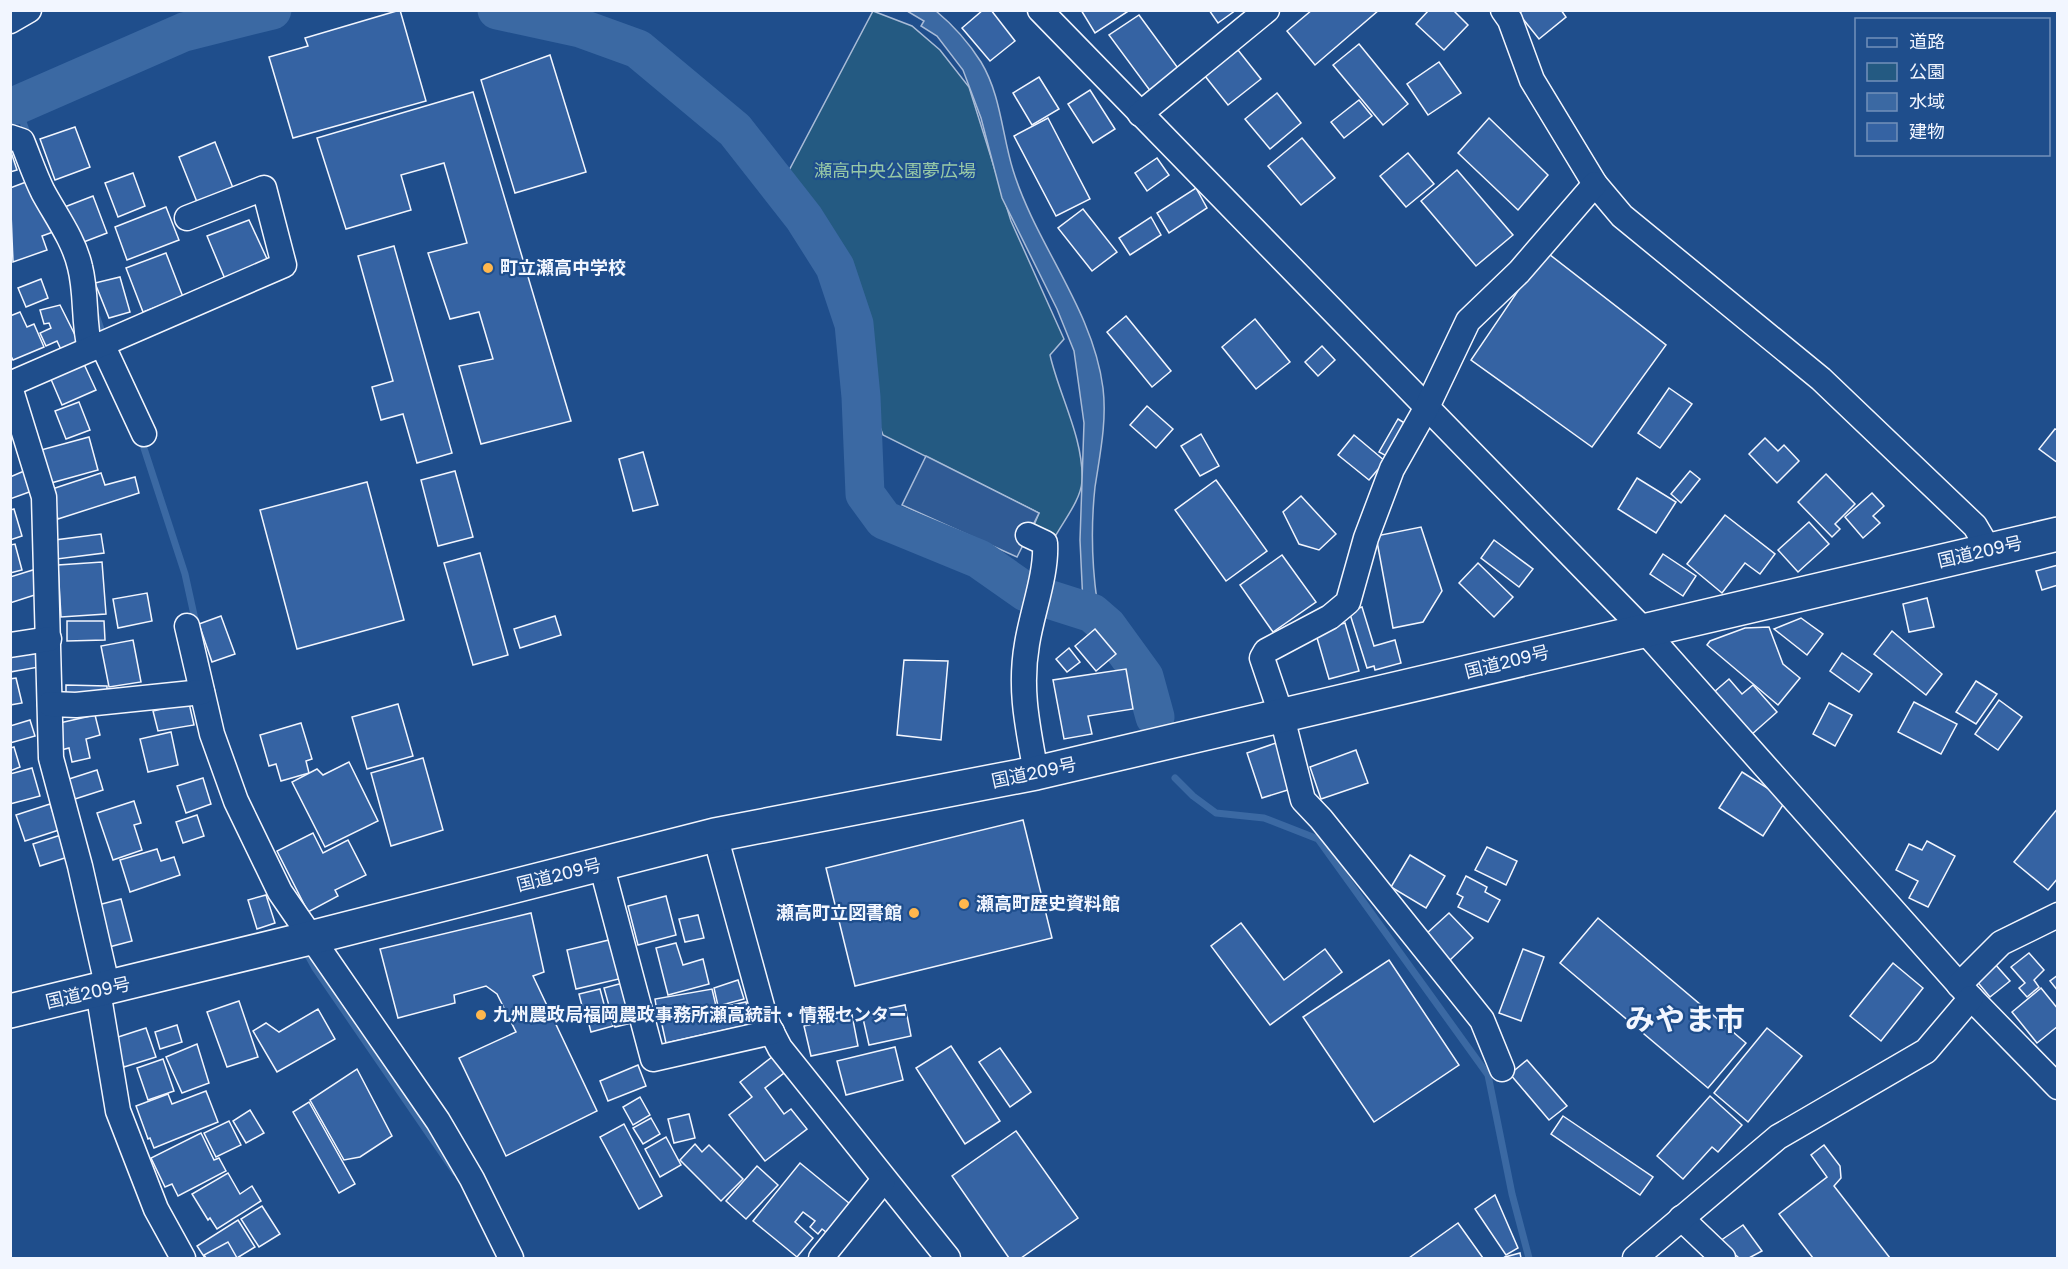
<svg xmlns="http://www.w3.org/2000/svg" width="2068" height="1269" viewBox="0 0 2068 1269" font-family="'Golos Text','Noto Sans JP',sans-serif">
	<style>
		.green { fill: #245a82; stroke: #a8bbd7; stroke-width: 1.5 }
		.parking { fill: #305b95; stroke: #a8bbd7; stroke-width: 1.5 }
		.water { fill: #3b69a3; stroke: #a8bbd7; stroke-width: 1.5 }
		.lines { fill: none; stroke-linecap: round; stroke-linejoin: round }
		.stream { stroke: #3b69a3; stroke-width: 7 }
		.river { stroke: #3b69a3; stroke-width: 39 }
		.building { fill: #3563a3; stroke: #f2f6ff; stroke-width: 1.5 }
		.minor-casing { stroke: #f2f6ff; stroke-width: 27 }
		.highway-casing { stroke: #f2f6ff; stroke-width: 36 }
		.minor { stroke: #1f4e8c; stroke-width: 24 }
		.highway { stroke: #1f4e8c; stroke-width: 33 }
		.poi-dot { fill: #ffb74d; stroke: #1f4e8c; stroke-width: 2 }
		.labels { text-anchor: middle; stroke-width: 4.5; stroke-linejoin: round; paint-order: stroke }
		.park-label { font-size: 18px; fill: #97c8a6; stroke: #1f4e8c }
		.poi-label { font-size: 18px; font-weight: bold; fill: #f2f6ff; stroke: #1f4e8c; text-anchor: start }
		.street-label { font-size: 18px; fill: #f2f6ff; stroke: #1f4e8c }
		.town-label { font-size: 30px; font-weight: bold; fill: #f2f6ff; stroke: #1f4e8c }
	</style>
	<rect width="100%" height="100%" fill="#1f4e8c"/>
	<path class="green" d="M873,11l39,15 28,24 29,37 42,134 53,118 -14,16c9,40 34,84 32,126 -1,18 -17,38 -26,54l-22,-10 5,-12 -156,-78 -6,-16 -8,-80 -29,-82 -56,-77z"/>
	<polygon class="parking" points="926,456 1039,513 1017,557 902,505"/>
	<path class="water" d="M907,11h29c17,14 33,32 45,51 20,33 21,73 32,108 23,75 80,139 90,218 4,33 -3,66 -8,99 -4,37 -3,78 2,114l-14,3 -3,-64 4,-117 -10,-72 -17,-42 -55,-111 -21,-80 -18,-48 -26,-34 -16,-10 3,-5z"/>
	<g class="lines">
		<g class="stream">
			<polyline points="10,107 17,105 28,136"/>
			<polyline points="96,315 104,338"/>
			<polyline points="141,439 185,574 196,624"/>
			<polyline points="1175,778 1193,796 1216,813 1264,818 1318,839 1488,1075 1512,1194 1529,1258"/>
			<polyline points="304,948 315,968 455,1172"/>
		</g>
		<g class="river">
			<polyline points="497,10 580,28 638,49 735,130 804,218 835,267 854,324 861,397 865,494 884,520 979,559 1026,592 1092,613 1107,626 1144,677 1155,717"/>
			<polyline points="17,105 184,32 272,10"/>
		</g>
	</g>
	<g class="building">
		<polygon points="400,10 426,101 293,138 269,57 308,46 305,38"/>
		<polygon points="983,10 991,10 1015,41 990,61 962,28"/>
		<polygon points="1081,10 1130,10 1095,33"/>
		<polygon points="1209,10 1236,10 1218,23"/>
		<polygon points="1312,10 1379,10 1315,65 1287,31"/>
		<polygon points="1429,10 1453,10 1468,25 1444,50 1416,24"/>
		<polygon points="1523,10 1561,10 1566,17 1539,39 1519,14"/>
		<polygon points="1139,15 1183,75 1154,96 1109,35"/>
		<polygon points="1359,44 1408,104 1383,125 1333,65"/>
		<polygon points="1238,50 1261,79 1228,105 1205,76"/>
		<polygon points="550,55 586,172 515,193 481,80"/>
		<polygon points="1439,62 1461,93 1428,115 1407,84"/>
		<polygon points="1039,77 1059,109 1032,125 1013,93"/>
		<polygon points="1090,90 1115,129 1093,143 1068,104"/>
		<polygon points="473,92 571,421 481,444 459,366 493,359 479,312 450,319 428,253 467,243 444,163 401,175 411,210 346,229 317,138"/>
		<polygon points="1277,93 1301,123 1270,149 1245,119"/>
		<polygon points="1359,100 1372,116 1344,138 1331,122"/>
		<polygon points="1048,118 1090,199 1056,216 1014,136"/>
		<polygon points="1489,118 1548,175 1518,210 1458,153"/>
		<polygon points="75,127 90,167 55,180 40,139"/>
		<polygon points="1302,138 1335,178 1301,205 1268,166"/>
		<polygon points="215,142 233,188 197,202 179,157"/>
		<polygon points="10,149 17,170 10,172"/>
		<polygon points="1408,153 1434,184 1406,207 1380,176"/>
		<polygon points="1157,158 1169,175 1147,191 1135,173"/>
		<polygon points="1457,170 1513,235 1476,266 1421,201"/>
		<polygon points="133,173 145,206 118,217 105,183"/>
		<polygon points="34,179 53,232 42,236 47,250 13,262 10,188"/>
		<polygon points="1196,188 1207,208 1169,233 1157,213"/>
		<polygon points="93,196 107,233 76,245 62,208"/>
		<polygon points="166,207 179,240 127,260 115,227"/>
		<polygon points="1083,209 1117,252 1092,271 1058,228"/>
		<polygon points="1151,217 1161,235 1130,255 1119,238"/>
		<polygon points="249,220 268,261 225,279 207,236"/>
		<polygon points="394,246 452,453 417,463 403,414 381,420 372,387 393,381 358,256"/>
		<polygon points="1545,251 1666,345 1592,447 1471,360"/>
		<polygon points="166,253 183,297 143,312 126,268"/>
		<polygon points="120,277 130,312 109,318 95,283"/>
		<polygon points="41,279 48,298 26,307 18,288"/>
		<polygon points="60,305 79,343 62,352 57,341 46,346 40,333 51,328 49,323 44,324 40,310"/>
		<polygon points="20,312 27,327 34,324 44,347 13,360 10,354 10,316"/>
		<polygon points="1126,316 1171,371 1152,387 1107,332"/>
		<polygon points="1255,319 1290,362 1256,389 1222,347"/>
		<polygon points="1322,346 1335,360 1318,376 1305,362"/>
		<polygon points="83,362 96,390 62,405 50,377"/>
		<polygon points="1669,388 1692,404 1660,448 1638,433"/>
		<polygon points="79,402 90,430 66,439 55,411"/>
		<polygon points="1147,406 1173,429 1156,448 1130,425"/>
		<polygon points="1398,419 1411,427 1392,459 1379,452"/>
		<polygon points="2055,429 2058,430 2058,463 2039,449"/>
		<polygon points="1201,434 1219,466 1200,476 1181,446"/>
		<polygon points="1354,435 1385,461 1369,480 1338,455"/>
		<polygon points="89,437 98,470 51,483 41,450"/>
		<polygon points="1765,438 1778,451 1784,445 1799,461 1777,483 1749,454"/>
		<polygon points="643,452 658,505 633,511 619,459"/>
		<polygon points="24,471 32,491 10,499 10,477"/>
		<polygon points="455,471 473,537 438,546 421,480"/>
		<polygon points="1690,471 1700,479 1681,503 1671,494"/>
		<polygon points="101,473 105,485 135,477 139,493 58,519 49,490"/>
		<polygon points="1826,474 1855,504 1835,524 1840,529 1832,537 1798,502"/>
		<polygon points="1637,478 1676,502 1656,533 1618,509"/>
		<polygon points="1216,480 1267,551 1226,581 1175,510"/>
		<polygon points="367,482 404,620 297,649 260,510"/>
		<polygon points="1872,493 1884,506 1873,516 1880,523 1863,538 1845,517"/>
		<polygon points="1301,496 1336,534 1319,550 1299,544 1283,512"/>
		<polygon points="14,509 22,536 10,540 10,510"/>
		<polygon points="1725,515 1775,554 1760,574 1745,563 1722,593 1687,564"/>
		<polygon points="1809,522 1829,544 1798,572 1778,550"/>
		<polygon points="1421,527 1442,591 1423,622 1393,628 1376,536"/>
		<polygon points="101,534 104,553 57,559 55,540"/>
		<polygon points="1494,540 1533,569 1519,587 1481,558"/>
		<polygon points="15,544 22,570 10,573 10,545"/>
		<polygon points="480,553 508,655 473,665 444,563"/>
		<polygon points="1663,554 1696,576 1683,596 1650,574"/>
		<polygon points="1282,555 1316,602 1273,632 1240,585"/>
		<polygon points="102,562 106,614 61,617 58,565"/>
		<polygon points="1478,563 1513,597 1494,617 1459,583"/>
		<polygon points="2058,565 2058,585 2042,590 2036,571"/>
		<polygon points="36,569 44,592 10,603 10,577"/>
		<polygon points="147,593 152,621 118,628 113,599"/>
		<polygon points="1927,598 1934,627 1909,632 1903,604"/>
		<polygon points="1362,607 1374,646 1395,640 1401,663 1375,670 1374,666 1367,668 1349,611"/>
		<polygon points="221,616 235,654 212,662 199,624"/>
		<polygon points="555,616 561,635 520,648 514,629"/>
		<polygon points="1801,618 1823,634 1807,655 1774,629"/>
		<polygon points="67,621 104,621 105,640 67,641"/>
		<polygon points="1345,623 1359,671 1329,679 1315,631"/>
		<polygon points="1769,627 1783,664 1800,678 1778,705 1707,645 1710,641 1745,628"/>
		<polygon points="1095,629 1116,654 1096,671 1075,646"/>
		<polygon points="1892,631 1942,674 1926,695 1874,654"/>
		<polygon points="133,640 141,682 109,687 101,646"/>
		<polygon points="35,647 39,667 10,672 10,651"/>
		<polygon points="1069,648 1080,662 1067,672 1056,659"/>
		<polygon points="1842,653 1872,674 1859,692 1830,671"/>
		<polygon points="904,660 948,661 941,740 897,735"/>
		<polygon points="1126,669 1133,709 1088,716 1092,734 1064,739 1053,680"/>
		<polygon points="16,678 22,703 10,705 10,679"/>
		<polygon points="1729,679 1742,694 1753,685 1777,712 1751,735 1714,692"/>
		<polygon points="1976,681 1997,694 1976,724 1956,712"/>
		<polygon points="66,685 107,686 107,700 66,700"/>
		<polygon points="1999,700 2022,717 1998,750 1975,734"/>
		<polygon points="1914,702 1957,724 1941,754 1898,732"/>
		<polygon points="189,703 194,725 158,731 153,711"/>
		<polygon points="1829,703 1852,715 1835,746 1813,734"/>
		<polygon points="398,704 413,756 367,769 352,717"/>
		<polygon points="95,715 100,735 86,739 90,758 72,762 69,748 61,750 55,724"/>
		<polygon points="30,720 35,736 10,743 10,726"/>
		<polygon points="301,723 312,759 306,761 309,773 281,781 276,764 269,766 260,735"/>
		<polygon points="171,732 178,765 148,772 140,739"/>
		<polygon points="1276,743 1291,789 1262,798 1247,753"/>
		<polygon points="14,747 20,767 10,771 10,748"/>
		<polygon points="1356,750 1368,783 1321,799 1310,767"/>
		<polygon points="423,758 443,830 391,846 371,773"/>
		<polygon points="349,762 378,821 325,847 292,782 317,769 323,775"/>
		<polygon points="32,768 40,796 10,804 10,774"/>
		<polygon points="97,770 103,790 75,799 69,779"/>
		<polygon points="1742,772 1786,800 1763,836 1719,808"/>
		<polygon points="203,778 211,804 186,813 177,786"/>
		<polygon points="134,801 141,823 134,825 142,850 113,860 97,813"/>
		<polygon points="50,804 59,830 25,841 16,815"/>
		<polygon points="2058,808 2058,878 2048,890 2014,862"/>
		<polygon points="197,815 204,836 183,843 176,822"/>
		<polygon points="1023,820 1052,938 855,986 826,868"/>
		<polygon points="67,833 74,855 40,866 33,844"/>
		<polygon points="313,833 323,853 348,840 366,875 335,890 338,896 308,912 277,851"/>
		<polygon points="1927,841 1955,856 1928,907 1909,898 1918,881 1896,870 1909,844 1922,850"/>
		<polygon points="1487,847 1517,861 1506,885 1475,870"/>
		<polygon points="157,849 161,861 174,857 180,875 130,892 120,860"/>
		<polygon points="1410,855 1445,876 1426,908 1391,887"/>
		<polygon points="1466,876 1487,887 1485,892 1500,900 1488,922 1458,907 1463,897 1457,894"/>
		<polygon points="266,895 275,923 257,929 248,900"/>
		<polygon points="666,896 676,935 638,945 628,906"/>
		<polygon points="121,899 132,941 109,947 98,905"/>
		<polygon points="531,913 544,972 533,976 597,1111 506,1156 459,1058 516,1032 497,994 486,986 454,995 455,1003 398,1018 380,949"/>
		<polygon points="1449,913 1473,938 1450,960 1426,934"/>
		<polygon points="698,915 704,938 685,942 679,919"/>
		<polygon points="1598,918 1746,1043 1708,1088 1560,963"/>
		<polygon points="1241,923 1284,980 1325,949 1342,972 1270,1025 1211,946"/>
		<polygon points="613,939 623,978 576,989 567,950"/>
		<polygon points="676,943 683,965 703,959 709,984 668,995 656,948"/>
		<polygon points="1523,949 1544,957 1521,1021 1499,1013"/>
		<polygon points="2029,953 2044,970 2034,980 2039,987 2027,997 2019,988 2025,983 2011,967"/>
		<polygon points="1389,960 1459,1065 1374,1122 1303,1017"/>
		<polygon points="1893,963 1923,988 1881,1041 1850,1016"/>
		<polygon points="1994,963 2010,981 1990,997 1975,979"/>
		<polygon points="2058,975 2058,991 2050,981"/>
		<polygon points="638,979 648,1019 615,1027 604,988"/>
		<polygon points="738,980 744,999 718,1006 714,988"/>
		<polygon points="2041,988 2058,1009 2058,1026 2037,1043 2012,1012"/>
		<polygon points="600,989 605,1008 584,1014 579,994"/>
		<polygon points="712,989 716,1006 658,1018 655,999"/>
		<polygon points="239,1001 258,1057 227,1067 207,1012"/>
		<polygon points="746,1002 751,1024 666,1043 661,1020"/>
		<polygon points="905,1005 911,1036 869,1045 862,1014"/>
		<polygon points="318,1009 335,1039 277,1072 253,1031 266,1023 279,1032"/>
		<polygon points="608,1011 613,1026 591,1032 587,1017"/>
		<polygon points="852,1015 858,1046 811,1056 804,1026"/>
		<polygon points="177,1025 182,1042 160,1049 155,1032"/>
		<polygon points="146,1028 156,1057 124,1067 115,1038"/>
		<polygon points="1767,1028 1802,1056 1748,1122 1714,1093"/>
		<polygon points="197,1044 209,1083 182,1093 166,1057"/>
		<polygon points="951,1046 1000,1121 965,1144 916,1068"/>
		<polygon points="895,1047 903,1080 846,1095 837,1061"/>
		<polygon points="1000,1048 1031,1092 1010,1107 979,1062"/>
		<polygon points="772,1057 784,1073 765,1088 784,1114 791,1109 807,1129 765,1161 729,1115 752,1097 740,1082"/>
		<polygon points="163,1059 174,1091 148,1100 137,1068"/>
		<polygon points="1527,1060 1567,1106 1549,1120 1510,1074"/>
		<polygon points="638,1065 646,1086 608,1101 600,1081"/>
		<polygon points="357,1069 392,1136 360,1157 344,1160 310,1100"/>
		<polygon points="206,1091 218,1122 154,1148 150,1138 148,1139 136,1106 168,1094 172,1104"/>
		<polygon points="1710,1096 1742,1125 1718,1152 1712,1147 1683,1179 1657,1156"/>
		<polygon points="640,1097 650,1115 633,1125 623,1107"/>
		<polygon points="309,1102 355,1184 339,1193 293,1112"/>
		<polygon points="250,1110 264,1133 246,1143 233,1121"/>
		<polygon points="689,1114 695,1138 674,1143 668,1119"/>
		<polygon points="1563,1116 1653,1177 1640,1195 1551,1134"/>
		<polygon points="651,1118 660,1134 643,1144 633,1128"/>
		<polygon points="229,1121 241,1145 216,1157 204,1133"/>
		<polygon points="624,1124 662,1196 639,1209 600,1137"/>
		<polygon points="1016,1131 1078,1218 1021,1258 1009,1258 952,1176"/>
		<polygon points="201,1133 214,1160 219,1158 226,1171 178,1196 172,1184 165,1187 151,1158"/>
		<polygon points="666,1137 681,1165 660,1177 645,1149"/>
		<polygon points="695,1144 702,1152 709,1145 743,1179 721,1201 680,1160"/>
		<polygon points="1824,1145 1840,1166 1841,1178 1834,1186 1890,1258 1813,1258 1779,1214 1827,1177 1811,1155"/>
		<polygon points="800,1163 855,1208 831,1236 822,1229 818,1234 810,1227 815,1221 803,1212 795,1222 813,1238 797,1257 753,1221"/>
		<polygon points="757,1166 778,1185 746,1219 726,1201"/>
		<polygon points="228,1173 240,1194 252,1186 261,1201 217,1229 210,1218 208,1220 192,1194"/>
		<polygon points="1495,1195 1518,1248 1506,1255 1475,1209"/>
		<polygon points="262,1206 280,1234 259,1247 241,1219"/>
		<polygon points="238,1220 255,1247 237,1258 205,1258 197,1246"/>
		<polygon points="1458,1223 1483,1258 1409,1258"/>
		<polygon points="1743,1225 1762,1251 1749,1258 1739,1258 1720,1241"/>
		<polygon points="228,1242 237,1258 206,1258 204,1255"/>
		<polygon points="1520,1253 1521,1258 1506,1258 1505,1257"/>
	</g>
	<g class="lines">
		<g class="minor-casing">
			<g id="minor">
				<polyline points="1040,10 1643,629 1971,998 2058,1087"/>
				<polyline points="1503,10 1510,20 1532,80 1595,184 1622,216 1821,379 1975,526 1989,550"/>
				<polyline points="10,21 29,10"/>
				<polyline points="1140,114 1267,10"/>
				<path d="M10,137l12,4c7,17 13,35 21,51 13,24 31,48 37,75 7,27 3,55 10,82"/>
				<polyline points="102,344 144,434"/>
				<polyline points="10,384 284,265 264,188 187,218"/>
				<polyline points="10,387 44,497 51,758 80,866 108,989"/>
				<path d="M1028,535l17,8c2,31 -13,69 -18,101 -8,46 1,84 9,129"/>
				<polyline points="187,626 212,734 236,801 280,892 438,1121 472,1179 511,1258"/>
				<polyline points="10,645 49,639"/>
				<polyline points="50,704 76,705 202,692"/>
				<polyline points="715,835 766,1021 780,1048 948,1258"/>
				<polyline points="601,864 653,1059 772,1032"/>
				<polyline points="1959,985 2001,943 2058,915"/>
				<polyline points="98,991 118,1111 156,1209 183,1258"/>
				<polyline points="1502,1069 1482,1020 1321,819 1303,800 1282,717 1262,658 1266,651 1330,617 1348,602 1366,538 1392,469 1427,407 1468,321 1519,272 1595,184"/>
				<polyline points="1681,1218 1723,1258"/>
				<polyline points="821,1258 883,1181"/>
				<polyline points="1635,1258 1778,1137 1926,1051 1971,998"/>
			</g>
		</g>
		<g class="highway-casing">
			<polyline id="highway" points="10,1011 310,938 715,835 1036,773 2058,534"/>
		</g>
		<use href="#minor" class="minor"/>
		<use href="#highway" class="highway"/>
	</g>
	<g class="poi-dot">
		<circle cx="488" cy="268" r="6"/>
		<circle cx="964" cy="904" r="6"/>
		<circle cx="914" cy="913" r="6"/>
		<circle cx="481" cy="1015" r="6"/>
	</g>
	<g class="labels">
		<g class="park-label">
			<text x="895" y="177">瀬高中央公園夢広場</text>
		</g>
		<g class="poi-label">
			<text x="500" y="274">町立瀬高中学校</text>
			<text x="976" y="910">瀬高町歴史資料館</text>
			<text x="902" y="919" text-anchor="end">瀬高町立図書館</text>
			<text x="493" y="1021">九州農政局福岡農政事務所瀬高統計・情報センター</text>
		</g>
		<g class="street-label">
			<text transform="translate(1980 552) rotate(-13)" y="6">国道209号</text>
			<text transform="translate(1507 662) rotate(-14)" y="6">国道209号</text>
			<text transform="translate(1034 773) rotate(-12)" y="6">国道209号</text>
			<text transform="translate(559 875) rotate(-14)" y="6">国道209号</text>
			<text transform="translate(88 993) rotate(-13)" y="6">国道209号</text>
		</g>
		<g class="town-label">
			<text x="1685" y="1030">みやま市</text>
		</g>
	</g>
	<rect width="2068" height="1269" fill="none" stroke="#f2f6ff" stroke-width="24"/>
	<rect x="1855" y="18" width="195" height="138" fill="#1f4e8c" stroke="#7391ba" stroke-width="1.5"/>
	<rect x="1867" y="38" width="30" height="9" fill="#1f4e8c" stroke="#7391ba" stroke-width="1.5"/>
	<text x="1909" y="48" font-size="18" fill="#f2f6ff">道路</text>
	<rect x="1867" y="63" width="30" height="18" fill="#245a82" stroke="#7391ba" stroke-width="1.5"/>
	<text x="1909" y="78" font-size="18" fill="#f2f6ff">公園</text>
	<rect x="1867" y="93" width="30" height="18" fill="#3b69a3" stroke="#7391ba" stroke-width="1.5"/>
	<text x="1909" y="108" font-size="18" fill="#f2f6ff">水域</text>
	<rect x="1867" y="123" width="30" height="18" fill="#3563a3" stroke="#7391ba" stroke-width="1.5"/>
	<text x="1909" y="138" font-size="18" fill="#f2f6ff">建物</text>
</svg>
